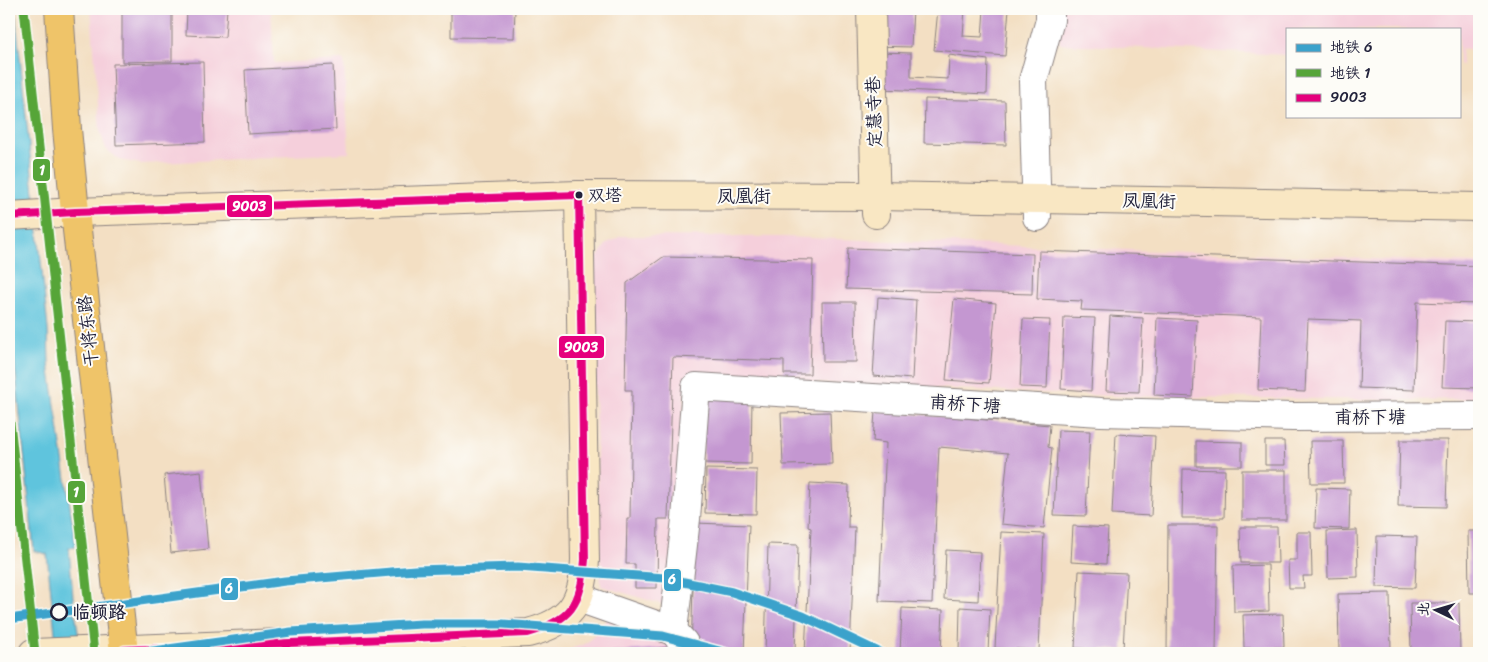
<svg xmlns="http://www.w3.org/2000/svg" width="1488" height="662" viewBox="0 0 1488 662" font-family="Sriracha,'LXGW WenKai TC',sans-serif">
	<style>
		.built { fill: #f5cfdb }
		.water { fill: #5fc4dd; stroke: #40738c }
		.building { fill: #c497d1 }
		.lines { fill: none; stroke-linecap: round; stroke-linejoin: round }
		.street-casing { stroke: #8a807f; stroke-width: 30 }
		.secondary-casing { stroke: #8a807f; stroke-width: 30 }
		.primary-casing { stroke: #8a807f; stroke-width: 30 }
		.street { stroke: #fff; stroke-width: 28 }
		.secondary { stroke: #f9e7c3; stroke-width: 28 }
		.primary { stroke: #efc469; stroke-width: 28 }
		.bus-1-casing { stroke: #fdfcf7; stroke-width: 11 }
		.bus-1 { stroke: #e5007d; stroke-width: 8 }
		.metro-1-casing { stroke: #fdfcf7; stroke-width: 12 }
		.metro-2-casing { stroke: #fdfcf7; stroke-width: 12 }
		.metro-1 { stroke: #3ba2cb; stroke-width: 9 }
		.metro-2 { stroke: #56a539; stroke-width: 9 }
		.bus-dot { fill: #22223b; stroke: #fdfcf7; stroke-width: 2 }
		.stop-dot { fill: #fdfcf7; stroke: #22223b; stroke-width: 2.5 }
		.labels { text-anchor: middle; stroke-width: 4; stroke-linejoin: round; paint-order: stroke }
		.bus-label { font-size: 17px; fill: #22223b; stroke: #fdfcf7; text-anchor: start }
		.street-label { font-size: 18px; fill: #22223b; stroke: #fdfcf7 }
		.stop-label { font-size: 18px; font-weight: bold; fill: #22223b; stroke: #fdfcf7; text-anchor: start }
		.line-badge { stroke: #fdfcf7; stroke-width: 2 }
		.badge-label { font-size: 14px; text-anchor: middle; font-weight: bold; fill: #fff }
	</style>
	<rect width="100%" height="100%" fill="#fdfcf7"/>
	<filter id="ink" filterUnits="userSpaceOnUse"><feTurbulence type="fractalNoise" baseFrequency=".02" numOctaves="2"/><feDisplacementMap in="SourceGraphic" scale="10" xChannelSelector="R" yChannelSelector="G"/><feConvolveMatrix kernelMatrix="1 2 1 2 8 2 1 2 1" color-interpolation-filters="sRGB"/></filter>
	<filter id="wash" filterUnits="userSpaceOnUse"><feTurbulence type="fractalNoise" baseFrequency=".0096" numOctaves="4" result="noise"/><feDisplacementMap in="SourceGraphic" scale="20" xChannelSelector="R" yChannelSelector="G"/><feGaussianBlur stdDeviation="1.12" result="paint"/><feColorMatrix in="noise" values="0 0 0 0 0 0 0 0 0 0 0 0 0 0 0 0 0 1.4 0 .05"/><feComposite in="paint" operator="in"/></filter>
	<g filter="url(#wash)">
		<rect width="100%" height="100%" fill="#f3dfc3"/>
		<g class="built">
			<polygon points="91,9 271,9 274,63 344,60 349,153 141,164 120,160 106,149 100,131"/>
			<polygon points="1053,9 1479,9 1479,50 1461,49 1462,65 1459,64 1459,29 1287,29 1287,55 1060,44"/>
			<polygon points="621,236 783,237 1479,263 1479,399 1400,400 1114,396 686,377 668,606 601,586 591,274 597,258 607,243"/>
			<polygon points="607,619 675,643 676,653 519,653 568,650 587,643"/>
		</g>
		<polygon class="water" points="9,9 15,9 48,329 49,364 76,547 69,548 73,597 81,653 57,653 47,554 34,551 9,308"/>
		<g id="blocks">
			<g class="building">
				<polygon points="122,9 172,9 172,61 122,62"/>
				<polygon points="187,9 227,9 225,37 186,35"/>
				<polygon points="451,9 515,9 514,38 451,37"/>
				<polygon points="873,9 913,9 911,47 872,46"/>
				<polygon points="938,9 965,9 963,36 982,37 984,9 1009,9 1005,56 934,50"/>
				<polygon points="881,52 911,53 911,77 948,79 949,55 988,60 987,94 882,89"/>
				<polygon points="203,62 205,142 116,145 113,64"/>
				<polygon points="333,65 336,129 248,134 245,70"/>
				<polygon points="925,99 1005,101 1006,145 924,143"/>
				<polygon points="848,248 1033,254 1032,294 846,289"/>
				<polygon points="1039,251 1479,266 1479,304 1417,302 1414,390 1359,388 1361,321 1308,319 1305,392 1258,390 1261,317 1081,310 1082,301 1037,299"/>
				<polygon points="663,257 813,260 810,374 784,374 784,361 673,357 668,519 658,519 657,588 635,588 635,564 626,564 627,519 630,519 632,390 625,390 627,283"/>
				<polygon points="878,297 916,300 912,379 873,376"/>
				<polygon points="954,299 996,303 989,383 946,380"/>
				<polygon points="822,302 855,302 856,362 823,362"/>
				<polygon points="1110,316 1143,318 1139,392 1106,391"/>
				<polygon points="1064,317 1095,318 1091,391 1061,389"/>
				<polygon points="1157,318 1197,320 1193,397 1154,395"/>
				<polygon points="1023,319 1050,320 1047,388 1020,387"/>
				<polygon points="1445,321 1479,322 1479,388 1442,387"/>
				<polygon points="703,398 752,398 751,464 703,463"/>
				<polygon points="875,411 1050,425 1048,447 1052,448 1044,528 1001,524 1008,453 939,447 932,603 879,601 886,443 873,441"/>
				<polygon points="830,412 832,464 783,465 781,413"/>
				<polygon points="1058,430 1090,431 1086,516 1054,515"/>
				<polygon points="1116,434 1155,436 1151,516 1112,514"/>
				<polygon points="1400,440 1448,440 1446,507 1398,506"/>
				<polygon points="1196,441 1242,442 1242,466 1196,466"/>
				<polygon points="1265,441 1284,441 1285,465 1265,465"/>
				<polygon points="1310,441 1343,441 1344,483 1311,483"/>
				<polygon points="706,469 757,470 756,514 705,513"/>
				<polygon points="1183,469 1225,470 1224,518 1182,518"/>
				<rect x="1242" y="470" width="44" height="50"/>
				<polygon points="201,471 208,549 171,553 164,475"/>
				<polygon points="810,483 849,485 848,527 855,527 850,653 805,653 811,528 808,527"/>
				<polygon points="1316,488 1350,489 1349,529 1315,528"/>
				<polygon points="695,523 749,525 744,653 691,653"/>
				<polygon points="1168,525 1218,525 1216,653 1167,653"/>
				<polygon points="1073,526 1108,528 1106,564 1071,562"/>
				<polygon points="1240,527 1277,527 1278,563 1241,563"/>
				<polygon points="1357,530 1358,577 1328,578 1327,531"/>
				<polygon points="1468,531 1479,531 1479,593 1469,593"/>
				<polygon points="1001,532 1044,534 1039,650 995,648"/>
				<polygon points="1297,532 1311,532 1312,576 1303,576 1304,588 1289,588 1288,560 1297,560"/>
				<polygon points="1377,536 1417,537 1415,588 1376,587"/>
				<polygon points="768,544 798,545 795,653 765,653"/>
				<polygon points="946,550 980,552 978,601 944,599"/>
				<polygon points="1268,565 1269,611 1234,612 1233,566"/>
				<polygon points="1079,571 1127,573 1123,650 1075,648"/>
				<polygon points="1390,593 1391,653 1339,653 1338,594"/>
				<polygon points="1410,603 1459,603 1460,653 1411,653"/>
				<polygon points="960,607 990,609 988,653 959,651"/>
				<polygon points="902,608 943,610 941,653 900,653"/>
				<polygon points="1283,614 1284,647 1244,648 1243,615"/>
				<polygon points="675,647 676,653 612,653 612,652"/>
			</g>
		</g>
	</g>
	<g filter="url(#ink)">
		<use href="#blocks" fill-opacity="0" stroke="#8a807f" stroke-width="1"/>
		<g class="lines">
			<g class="street-casing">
				<g id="street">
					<polyline points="1037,217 1033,81 1050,20 1050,9"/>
					<polyline points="579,598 673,631 684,643 685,653"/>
					<polyline points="673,631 686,519 696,387 1101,412 1293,417 1479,416"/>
				</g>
			</g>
			<g class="secondary-casing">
				<g id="secondary">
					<polyline points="871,9 876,214"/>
					<polyline points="9,216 75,212 579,195 877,196 1479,207"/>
					<path d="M33,653l495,-20c43,-11 55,-30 57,-73l-6,-365"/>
				</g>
			</g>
			<g class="primary-casing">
				<polyline id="primary" points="59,9 67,129 75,212 124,653"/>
			</g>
			<use href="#street" class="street"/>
			<use href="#secondary" class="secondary"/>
			<use href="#primary" class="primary"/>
			<g class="bus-1-casing">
				<path id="bus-1" d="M9,216l66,-4 504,-17 6,365c-4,45 -14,60 -57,73l-404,17v3"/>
			</g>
			<use href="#bus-1" class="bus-1"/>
			<g class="metro-1-casing">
				<g id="metro-1">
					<polyline points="9,619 285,581 415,570 518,567 665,578 732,592 803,616 881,653"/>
					<polyline points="139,653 291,632 422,624 503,624 663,636 727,653"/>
				</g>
			</g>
			<g class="metro-2-casing">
				<g id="metro-2">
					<polyline points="24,9 94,653"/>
					<polyline points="9,413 35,653"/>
				</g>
			</g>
			<use href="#metro-1" class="metro-1"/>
			<use href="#metro-2" class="metro-2"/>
		</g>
	</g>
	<circle class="bus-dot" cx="579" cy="195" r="4.5"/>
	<circle class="stop-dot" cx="59" cy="612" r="8"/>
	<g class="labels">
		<g class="bus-label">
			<text x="588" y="201">双塔</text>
		</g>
		<g class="street-label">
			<text transform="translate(874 112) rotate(-92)" y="6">定慧寺巷</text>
			<text x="744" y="202">凤凰街</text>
			<text transform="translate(1149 201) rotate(1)" y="6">凤凰街</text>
			<text transform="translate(88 331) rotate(-96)" y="6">干将东路</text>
			<text transform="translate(965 404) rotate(4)" y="6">甫桥下塘</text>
			<text x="1370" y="423">甫桥下塘</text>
		</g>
		<g class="stop-label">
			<text x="72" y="618">临顿路</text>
		</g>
	</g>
	<g class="line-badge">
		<rect x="32" y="158" width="19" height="24" rx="5" fill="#56a539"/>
		<rect x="226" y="194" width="47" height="24" rx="5" fill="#e5007d"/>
		<rect x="558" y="335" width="47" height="24" rx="5" fill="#e5007d"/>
		<rect x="67" y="480" width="19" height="24" rx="5" fill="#56a539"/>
		<rect x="663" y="568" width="19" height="24" rx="5" fill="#3ba2cb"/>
		<rect x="220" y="577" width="19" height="24" rx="5" fill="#3ba2cb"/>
	</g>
	<g class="badge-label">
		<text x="42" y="175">1</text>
		<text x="249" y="211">9003</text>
		<text x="581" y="352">9003</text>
		<text x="76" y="497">1</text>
		<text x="672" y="584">6</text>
		<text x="229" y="593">6</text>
	</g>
	<rect width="1488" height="662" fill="none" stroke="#fdfcf7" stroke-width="30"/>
	<rect x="1286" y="28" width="175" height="90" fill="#fdfcf7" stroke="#a5a5ac"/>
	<rect x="1296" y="44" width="25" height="8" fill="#3ba2cb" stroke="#a5a5ac"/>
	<text x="1330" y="52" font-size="15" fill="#22223b">地铁 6</text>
	<rect x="1296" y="69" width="25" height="8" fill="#56a539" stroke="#a5a5ac"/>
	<text x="1330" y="78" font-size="15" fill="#22223b">地铁 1</text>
	<rect x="1296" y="94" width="25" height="8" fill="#e5007d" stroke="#a5a5ac"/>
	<text x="1330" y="102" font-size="15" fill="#22223b">9003</text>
	<g transform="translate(1436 610) rotate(275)" stroke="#fdfcf7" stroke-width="4" paint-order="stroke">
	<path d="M0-4L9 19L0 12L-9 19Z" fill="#22223b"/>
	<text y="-8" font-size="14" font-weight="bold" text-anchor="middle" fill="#22223b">北</text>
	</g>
</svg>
